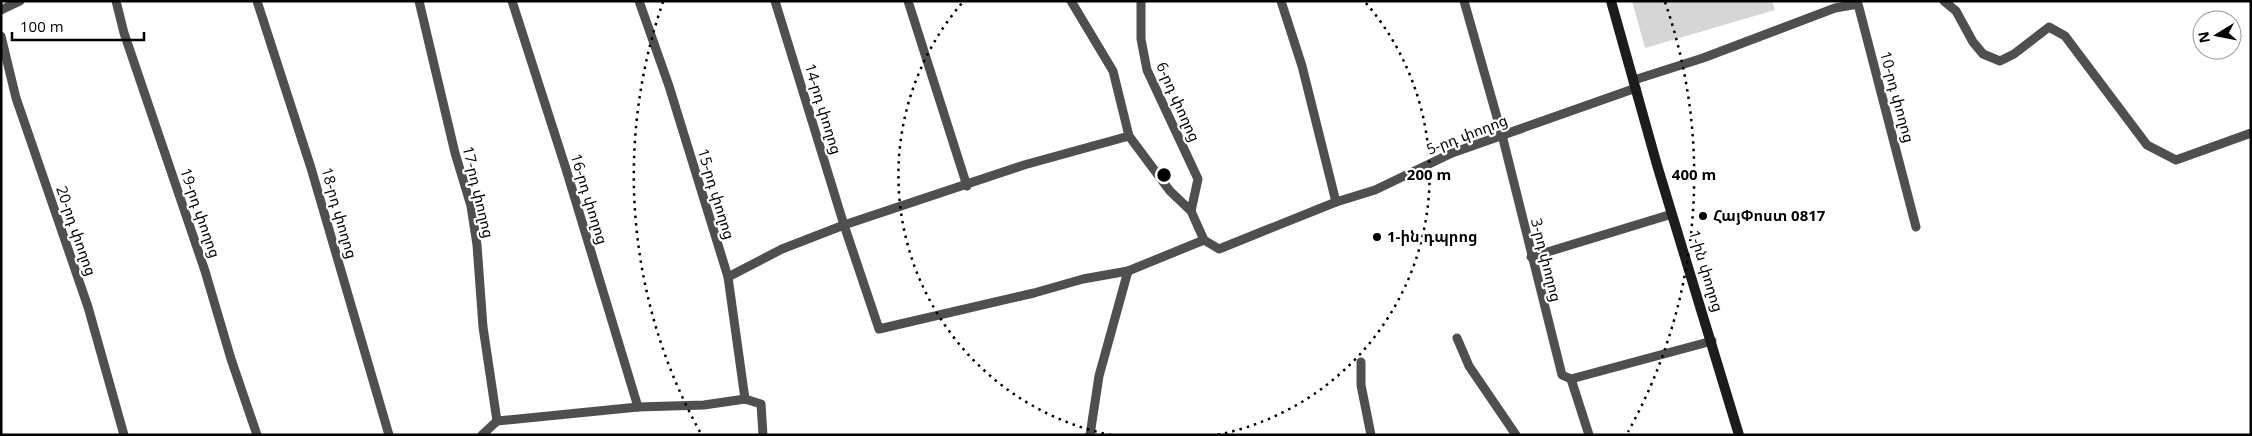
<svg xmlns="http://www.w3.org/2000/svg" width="2252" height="436" viewBox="0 0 2252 436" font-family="'Open Sans','Noto Sans Armenian',sans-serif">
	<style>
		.green { fill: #d6d6d6 }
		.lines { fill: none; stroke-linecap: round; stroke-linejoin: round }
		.street { stroke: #4f4f4f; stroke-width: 9 }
		.secondary { stroke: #1c1c1c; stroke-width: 10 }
		.ring { fill: none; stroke: #000; stroke-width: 2.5; stroke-dasharray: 2.5 5 }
		.poi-dot { fill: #000; stroke: #fff; stroke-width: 2 }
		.labels { text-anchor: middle; stroke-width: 4.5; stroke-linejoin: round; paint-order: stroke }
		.street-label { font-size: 15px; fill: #000; stroke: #fff }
		.poi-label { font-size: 15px; font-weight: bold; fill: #000; stroke: #fff; text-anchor: start }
		.centre { fill: #000; stroke: #fff; stroke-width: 2.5 }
		.ring-label { font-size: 15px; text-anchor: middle; font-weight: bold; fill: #000; stroke: #fff; stroke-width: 4.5; stroke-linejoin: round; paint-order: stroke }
	</style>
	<rect width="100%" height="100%" fill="#fff"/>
	<polygon class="green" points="1632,1 1772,1 1775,10 1645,48"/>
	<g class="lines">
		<g class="street">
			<polyline points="116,1 124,33 205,271 231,359 257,435"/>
			<polyline points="257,1 311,168 389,435"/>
			<polyline points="419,1 455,153 471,206 477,245 483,327 497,421"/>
			<polyline points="512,1 566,169 638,407"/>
			<polyline points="639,1 669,86 728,277 745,399"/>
			<polyline points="775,1 844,225 879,329 1034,293 1083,279 1128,271 1204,240"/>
			<polyline points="908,1 967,186"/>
			<polyline points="1071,1 1113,71 1129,136 1170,191 1191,211 1204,240 1219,249 1336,202"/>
			<polyline points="1141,1 1141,39 1147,70 1198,179 1191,211"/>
			<polyline points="1281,1 1302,66 1336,202 1375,190 1452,153 1636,88"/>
			<polyline points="1464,1 1502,135 1562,375 1571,379 1712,341"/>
			<polyline points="1944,1 1956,11 1973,42 1983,54 2000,61 2014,54 2049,27 2065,36 2147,145 2176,160 2251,133"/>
			<polyline points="1,10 20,1"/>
			<polyline points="1,36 16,98 88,307 124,435"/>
			<polyline points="1634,80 1703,58 1835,8 1858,4 1916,227"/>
			<polyline points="1531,257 1672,214"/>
			<polyline points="728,277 782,249 844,225 1024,165 1129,136"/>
			<polyline points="1457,338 1469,366 1516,435"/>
			<polyline points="1361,362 1361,385 1371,435"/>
			<polyline points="1571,379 1589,435"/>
			<polyline points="497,421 638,407 704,405 745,399 761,404 763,435"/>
			<polyline points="482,435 497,421"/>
			<polyline points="1090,435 1099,376 1128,271"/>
		</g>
		<polyline class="secondary" points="1611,1 1657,165 1739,435"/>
	</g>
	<g class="ring">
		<path d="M1111 435A265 265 0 0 1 962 3M1366 3A265 265 0 0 1 1217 435"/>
		<path d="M700 432A530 530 0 0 1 663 2M1665 2A530 530 0 0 1 1628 432"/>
	</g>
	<g class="poi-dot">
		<circle cx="1703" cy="216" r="5"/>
		<circle cx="1377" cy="237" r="5"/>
	</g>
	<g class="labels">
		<g class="street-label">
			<text transform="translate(1897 97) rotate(75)" y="5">10-րդ փողոց</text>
			<text transform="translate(1178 102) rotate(66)" y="5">6-րդ փողոց</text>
			<text transform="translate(823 109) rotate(73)" y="5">14-րդ փողոց</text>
			<text transform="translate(1467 135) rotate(-21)" y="5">5-րդ փողոց</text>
			<text transform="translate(478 192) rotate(77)" y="5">17-րդ փողոց</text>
			<text transform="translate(716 194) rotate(73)" y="5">15-րդ փողոց</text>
			<text transform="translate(589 199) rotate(73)" y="5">16-րդ փողոց</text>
			<text transform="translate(200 213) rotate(71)" y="5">19-րդ փողոց</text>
			<text transform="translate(339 213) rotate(74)" y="5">18-րդ փողոց</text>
			<text transform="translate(76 231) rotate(71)" y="5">20-րդ փողոց</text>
			<text transform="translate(1546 260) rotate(76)" y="5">3-րդ փողոց</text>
			<text transform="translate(1706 271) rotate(73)" y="5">1-ին փողոց</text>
		</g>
		<g class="poi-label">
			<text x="1713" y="221">ՀայՓոստ 0817</text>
			<text x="1387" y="242">1-ին դպրոց</text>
		</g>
	</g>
	<circle cx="1164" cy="175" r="8" class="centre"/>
	<g class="ring-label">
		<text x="1429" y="180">200 m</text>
		<text x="1694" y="180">400 m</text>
	</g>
	<rect width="2252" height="436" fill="none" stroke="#000000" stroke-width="5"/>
	<g transform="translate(2217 35) rotate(260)"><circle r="24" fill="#ffffff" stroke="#999999"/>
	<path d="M0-4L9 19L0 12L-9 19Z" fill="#000000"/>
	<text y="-8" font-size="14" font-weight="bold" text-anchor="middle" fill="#000000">N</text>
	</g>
	<path d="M12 32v8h132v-8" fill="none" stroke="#000000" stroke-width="2.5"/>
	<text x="20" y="32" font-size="15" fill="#000000" stroke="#ffffff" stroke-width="4" paint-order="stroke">100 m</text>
</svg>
